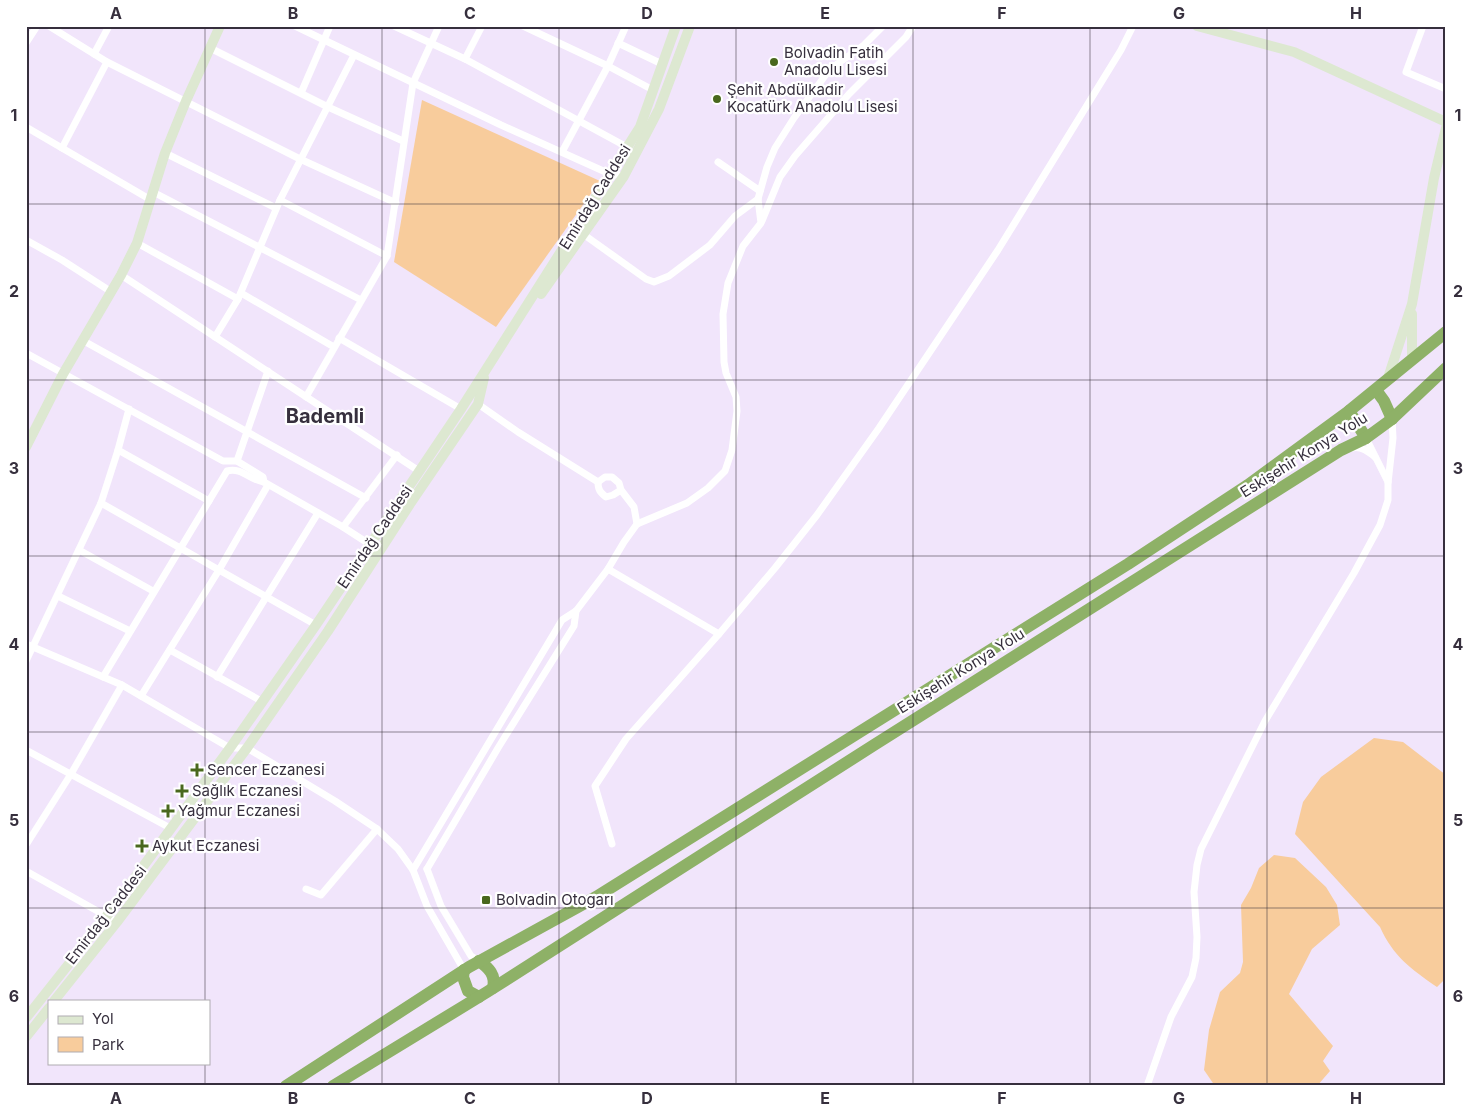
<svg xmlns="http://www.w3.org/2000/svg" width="1472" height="1112" viewBox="0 0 1472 1112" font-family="Inter,sans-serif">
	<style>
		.green { fill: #f8cc9c }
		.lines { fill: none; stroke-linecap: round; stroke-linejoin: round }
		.street { stroke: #fff; stroke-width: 7 }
		.secondary { stroke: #dde8d1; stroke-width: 10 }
		.highway { stroke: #8eb167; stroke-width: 12 }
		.grid { fill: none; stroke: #362f3d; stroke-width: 1; stroke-opacity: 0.55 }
		.poi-dot { fill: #49681d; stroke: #fff; stroke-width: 2 }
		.labels { text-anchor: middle; stroke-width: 4.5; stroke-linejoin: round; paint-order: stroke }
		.poi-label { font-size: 15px; fill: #362f3d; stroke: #fff; text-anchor: start }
		.street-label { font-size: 15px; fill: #362f3d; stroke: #fff }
		.district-label { font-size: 20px; font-weight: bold; fill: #362f3d; stroke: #fff }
		.neatline { fill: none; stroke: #362f3d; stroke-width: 2 }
		.grid-label { font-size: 16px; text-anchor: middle; font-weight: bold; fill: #362f3d }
	</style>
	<rect width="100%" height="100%" fill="#f1e5fb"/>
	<g class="green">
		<polygon points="422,100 600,181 496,327 394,262"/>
		<path d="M1374,738l29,4 43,33v203l-9,9c-26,-18 -44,-31 -57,-60l-85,-93 8,-32 18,-25z"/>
		<polygon points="1274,855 1295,858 1326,887 1337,905 1340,925 1312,949 1289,994 1333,1046 1323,1061 1330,1071 1317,1086 1215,1086 1204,1070 1209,1030 1220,992 1240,973 1243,962 1241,905 1251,888 1259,868"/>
	</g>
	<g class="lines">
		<g class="street">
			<polyline points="49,26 107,62 300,159 396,203"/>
			<polyline points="295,26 501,125 610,174 624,176"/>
			<polyline points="394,26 465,59 627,147"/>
			<polyline points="523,26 608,66 653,90"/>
			<polyline points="1423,26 1406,72 1446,89"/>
			<polyline points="26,43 37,26"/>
			<polyline points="618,43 662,64"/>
			<polyline points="210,48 328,107 403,141"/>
			<polyline points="94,54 109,26"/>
			<polyline points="465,59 482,26"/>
			<polyline points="301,93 330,26"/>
			<polyline points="26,127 151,200"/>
			<polyline points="62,148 107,62"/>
			<polyline points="562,152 608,66 626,26"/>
			<polyline points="165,153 276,208"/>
			<polyline points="718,162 760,191"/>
			<polyline points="153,192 361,300"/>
			<polyline points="280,200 387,256"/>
			<polyline points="762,221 780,177 795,156 849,94 906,37 913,26"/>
			<polyline points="583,234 646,279 654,282 669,276 710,245 735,216 758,199"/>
			<polyline points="26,240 62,260 110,291"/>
			<polyline points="137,243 238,299"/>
			<polyline points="121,275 419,471"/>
			<polyline points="241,293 334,347"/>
			<polyline points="215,337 238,299 280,200 354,55"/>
			<polyline points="339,338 461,409"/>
			<polyline points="82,340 366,498"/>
			<polyline points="26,353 223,461 237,461 268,371"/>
			<polyline points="306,397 387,256 413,83 439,26"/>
			<polyline points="478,404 518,432 598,482 605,477 612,477 619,483 621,490 634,507 637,524"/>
			<polyline points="1366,438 1388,482"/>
			<path d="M1352,448c9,-2 16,3 23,9"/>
			<polyline points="118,450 209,501"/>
			<polyline points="237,461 263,477 264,482"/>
			<path d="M598,482c0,8 2,10 8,15l7,-2 8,-5"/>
			<polyline points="101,503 316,625"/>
			<polyline points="343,527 397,455"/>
			<polyline points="79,550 153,591"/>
			<polyline points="608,569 719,634"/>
			<polyline points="58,596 130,631"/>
			<polyline points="26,644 122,685 230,748 247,748 335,801 377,829 398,849 413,870 427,906 464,970"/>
			<polyline points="170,650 263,702"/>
			<polyline points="26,661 101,503 118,450 129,409"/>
			<path d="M103,677c41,-69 83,-137 124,-206 15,-4 22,9 37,11l79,45 37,24"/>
			<polyline points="217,677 318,513"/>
			<polyline points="141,696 219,570 268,485"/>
			<polyline points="26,750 172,829"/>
			<polyline points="612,844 595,786 626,739 719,634 775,568 817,515 879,428 998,250 1121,50 1133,26"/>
			<polyline points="26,845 71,774 122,685"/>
			<polyline points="427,869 498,748 574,626 576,611"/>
			<polyline points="427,869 441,906 471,956 479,961"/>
			<polyline points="413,870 562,620 576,611 608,569 624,542 637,524 687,503 708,488 725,471 732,450 737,411 736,397 726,373 724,362 723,314 728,283 743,246 761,223 758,199 767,167 775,148 794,118 830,69 864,45 883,26"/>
			<polyline points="26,871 117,922"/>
			<polyline points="306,889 321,895 377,829"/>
			<polyline points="1147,1086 1171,1017 1192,977 1196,958 1197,937 1194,892 1197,865 1201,849 1265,721 1354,573 1380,525 1388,500 1388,483 1393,438 1392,419"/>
		</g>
		<g class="secondary">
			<polyline points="1197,26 1294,52 1446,122"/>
			<polyline points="541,294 624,176 659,109 690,26"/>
			<polyline points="1412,359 1412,314"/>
			<polyline points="1388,378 1412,304 1434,178 1446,128"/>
			<polyline points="26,447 63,374 121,275 137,243 165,153 186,101 220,26"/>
			<polyline points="54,1001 117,922 247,748 328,631 410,504 478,404 484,378"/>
			<polyline points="26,1018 106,917 230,748 316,625 461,409 640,127 676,26"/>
			<polyline points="26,1037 49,1008"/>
		</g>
		<g class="highway">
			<polyline points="1376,390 1384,401 1392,419"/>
			<polyline points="1349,411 1366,438"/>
			<path d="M479,961c10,7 17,14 14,27"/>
			<polyline points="464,970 463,977 468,991 479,997"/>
			<polyline points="286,1086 469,967 596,897 1128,564 1248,485 1349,411 1446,332"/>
			<polyline points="333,1086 487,992 874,745 1341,450 1366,438 1392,419 1446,368"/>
		</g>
	</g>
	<path class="grid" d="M205,26v975M382,26v1060M559,26v1060M736,26v1060M913,26v1060M1090,26v1060M1267,26v1060M26,204h1420M26,380h1420M26,556h1420M26,732h1420M26,908h1420M205,1063v23"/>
	<g class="poi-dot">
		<circle cx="774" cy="62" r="5"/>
		<circle cx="717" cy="99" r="5"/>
		<path d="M194.5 762.5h5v5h5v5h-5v5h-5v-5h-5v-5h5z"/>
		<path d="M179.5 783.5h5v5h5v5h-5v5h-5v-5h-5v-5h5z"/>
		<path d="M165.5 803.5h5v5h5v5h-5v5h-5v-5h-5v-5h5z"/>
		<path d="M139.5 838.5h5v5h5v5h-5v5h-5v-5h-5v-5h5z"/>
		<rect x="481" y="895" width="10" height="10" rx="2.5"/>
	</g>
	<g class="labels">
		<g class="poi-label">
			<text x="784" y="58">Bolvadin Fatih<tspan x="784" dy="17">Anadolu Lisesi</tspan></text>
			<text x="727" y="95">Şehit Abdülkadir<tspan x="727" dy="17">Kocatürk Anadolu Lisesi</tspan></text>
			<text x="207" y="775">Sencer Eczanesi</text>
			<text x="192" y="796">Sağlık Eczanesi</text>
			<text x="178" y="816">Yağmur Eczanesi</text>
			<text x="152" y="851">Aykut Eczanesi</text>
			<text x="496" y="905">Bolvadin Otogarı</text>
		</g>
		<g class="street-label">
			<text transform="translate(595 197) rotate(-58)" y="5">Emirdağ Caddesi</text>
			<text transform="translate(1304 455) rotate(-32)" y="5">Eskişehir Konya Yolu</text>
			<text transform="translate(375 537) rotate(-56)" y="5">Emirdağ Caddesi</text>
			<text transform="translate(961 671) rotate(-32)" y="5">Eskişehir Konya Yolu</text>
			<text transform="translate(106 915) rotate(-52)" y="5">Emirdağ Caddesi</text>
		</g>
		<g class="district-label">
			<text x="325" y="423">Bademli</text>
		</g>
	</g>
	<rect width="1472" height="1112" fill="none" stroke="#ffffff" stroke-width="55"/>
	<rect x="48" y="1000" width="162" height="65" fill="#ffffff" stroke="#afacb1"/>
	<rect x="58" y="1016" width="25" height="8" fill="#dde8d1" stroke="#afacb1"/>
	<text x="92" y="1024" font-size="15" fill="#362f3d">Yol</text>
	<rect x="58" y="1037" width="25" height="15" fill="#f8cc9c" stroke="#afacb1"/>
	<text x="92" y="1050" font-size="15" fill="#362f3d">Park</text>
	<rect x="28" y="28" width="1416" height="1056" class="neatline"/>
	<g class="grid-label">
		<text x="116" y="19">A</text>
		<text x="293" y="19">B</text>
		<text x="470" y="19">C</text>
		<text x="647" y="19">D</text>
		<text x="825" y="19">E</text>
		<text x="1002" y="19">F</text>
		<text x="1179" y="19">G</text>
		<text x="1356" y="19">H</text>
		<text x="14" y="121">1</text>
		<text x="1458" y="121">1</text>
		<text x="14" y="297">2</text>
		<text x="1458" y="297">2</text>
		<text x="14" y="474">3</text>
		<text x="1458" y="474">3</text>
		<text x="14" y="650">4</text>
		<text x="1458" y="650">4</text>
		<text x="14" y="826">5</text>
		<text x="1458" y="826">5</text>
		<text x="14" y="1002">6</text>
		<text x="1458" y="1002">6</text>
		<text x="116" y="1104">A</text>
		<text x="293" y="1104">B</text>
		<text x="470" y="1104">C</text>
		<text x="647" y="1104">D</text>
		<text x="825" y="1104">E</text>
		<text x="1002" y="1104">F</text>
		<text x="1179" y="1104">G</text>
		<text x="1356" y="1104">H</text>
	</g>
</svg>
